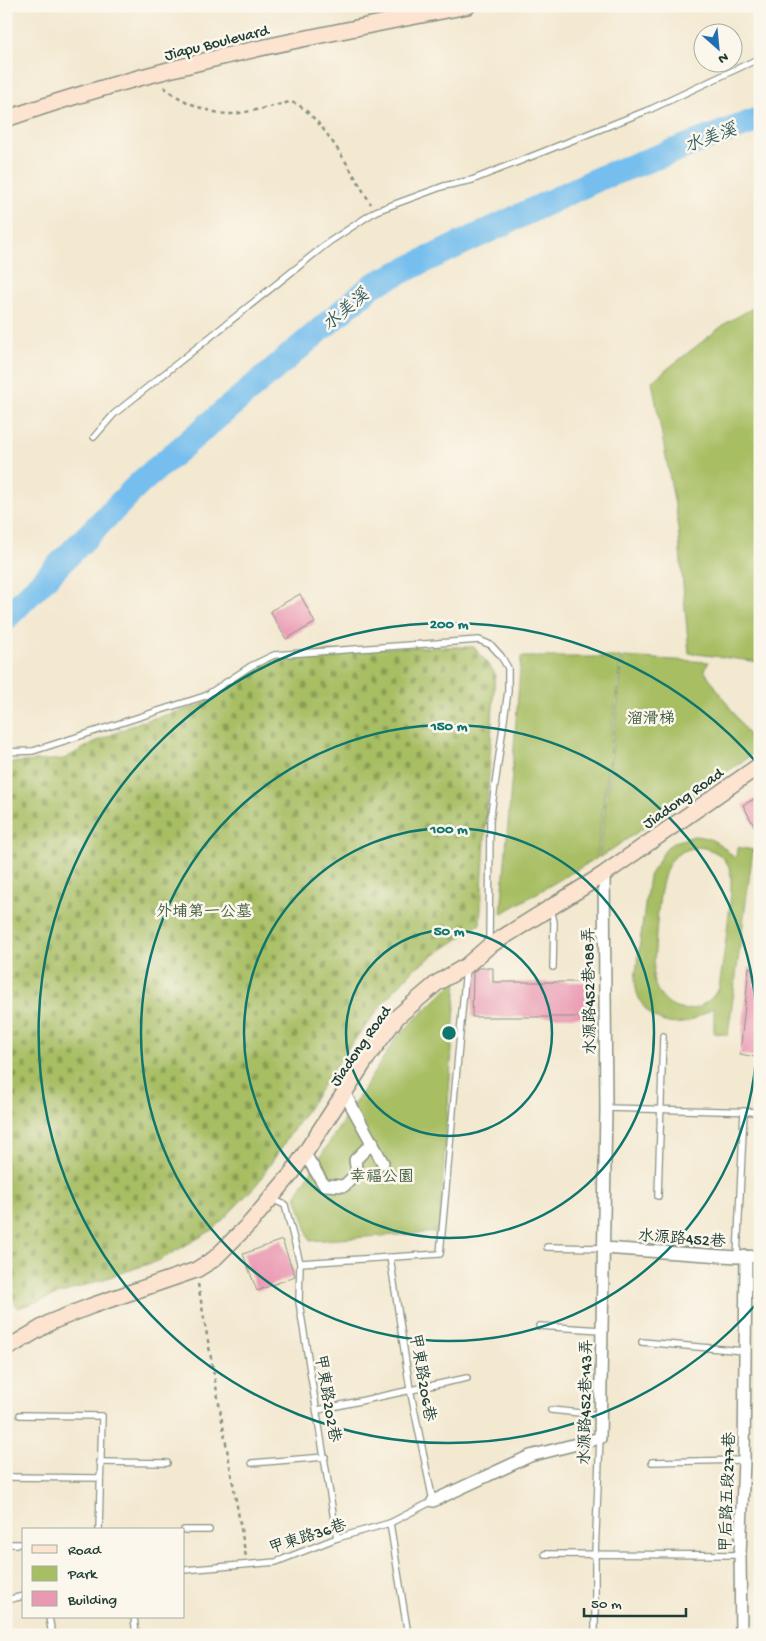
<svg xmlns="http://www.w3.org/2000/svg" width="766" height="1641" viewBox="0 0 766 1641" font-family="'Gochi Hand','LXGW WenKai TC',sans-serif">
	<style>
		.green { fill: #a7be63; stroke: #637e4c; fill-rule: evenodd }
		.cemetery { fill: url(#cemetery-stones); stroke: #637e4c }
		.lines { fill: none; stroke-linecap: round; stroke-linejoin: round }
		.river { stroke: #74beed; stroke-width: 25 }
		.building { fill: #ea99b2 }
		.lane-casing { stroke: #899282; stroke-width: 8 }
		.street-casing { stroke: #899282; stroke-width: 14 }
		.secondary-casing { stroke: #899282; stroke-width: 18 }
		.path { stroke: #899282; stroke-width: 2.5; stroke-dasharray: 4 4; stroke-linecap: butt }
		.lane { stroke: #fff; stroke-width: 5.5 }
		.street { stroke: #fff; stroke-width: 11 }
		.secondary { stroke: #fde4d1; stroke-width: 15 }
		.ring { fill: none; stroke: #0f766e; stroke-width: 2.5 }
		.labels { text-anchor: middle; stroke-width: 5; stroke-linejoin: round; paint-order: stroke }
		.street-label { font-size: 16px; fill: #1f3d34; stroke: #fbf7ec }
		.park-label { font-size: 16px; fill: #415d40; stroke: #fbf7ec }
		.water-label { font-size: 18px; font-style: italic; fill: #345d62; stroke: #fbf7ec }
		.centre { fill: #0f766e; stroke: #fbf7ec; stroke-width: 2.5 }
		.ring-label { font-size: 15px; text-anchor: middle; font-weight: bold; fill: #0f766e; stroke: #fbf7ec; stroke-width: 5; stroke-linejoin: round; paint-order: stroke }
	</style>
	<defs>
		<pattern id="cemetery-stones" width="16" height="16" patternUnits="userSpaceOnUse" patternTransform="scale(1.25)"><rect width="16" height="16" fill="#a7be63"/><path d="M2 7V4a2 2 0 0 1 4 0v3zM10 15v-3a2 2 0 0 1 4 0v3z" fill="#879c52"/></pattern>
	</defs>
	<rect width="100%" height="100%" fill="#fbf7ec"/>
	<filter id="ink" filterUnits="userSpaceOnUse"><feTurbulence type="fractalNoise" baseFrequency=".02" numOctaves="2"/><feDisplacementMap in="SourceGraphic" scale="10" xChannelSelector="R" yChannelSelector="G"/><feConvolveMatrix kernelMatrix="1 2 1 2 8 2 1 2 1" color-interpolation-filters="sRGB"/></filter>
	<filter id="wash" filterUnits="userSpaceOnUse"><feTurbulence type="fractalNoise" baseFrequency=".0096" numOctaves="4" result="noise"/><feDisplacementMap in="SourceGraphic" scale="20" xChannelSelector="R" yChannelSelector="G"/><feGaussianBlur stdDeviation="1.12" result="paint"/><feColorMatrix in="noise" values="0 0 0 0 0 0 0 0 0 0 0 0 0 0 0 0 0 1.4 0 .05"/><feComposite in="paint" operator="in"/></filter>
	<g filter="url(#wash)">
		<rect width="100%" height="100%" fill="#f3e8d0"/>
		<g class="green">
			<polygon points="760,304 760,662 689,653 677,517 652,381 726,323"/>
			<polygon points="521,657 621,657 597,858 501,914"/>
			<polygon points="623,657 709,662 704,670 759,750 599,858"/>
			<path d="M694,836c19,1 29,9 41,23l3,-12 15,3 -25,185 -14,-2v-26c-9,6 -20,13 -31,16 -27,5 -48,-18 -48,-44l14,-103 18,-29 8,-5zM698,847c15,2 27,8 32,23 5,13 -8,99 -11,118 -20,32 -57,28 -66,-10 3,-28 3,-97 18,-117 7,-9 16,-12 27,-14z"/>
			<polygon points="457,979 439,1232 310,1241 296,1195 396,1038"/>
		</g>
		<polygon class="cemetery" points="397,647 474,647 495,673 480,924 415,968 385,1001 346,1051 257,1184 214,1229 160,1260 18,1308 6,1293 6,763 64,759 95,742 140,722 199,706 263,660 312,653"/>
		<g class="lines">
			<polyline class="river" points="6,618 141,482 373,285 600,178 760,119"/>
		</g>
		<g id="blocks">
			<g class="building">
				<polygon points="300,594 315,623 286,639 270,611"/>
				<polygon points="760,796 760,837 743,805"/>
				<polygon points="749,967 751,967 756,992 760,992 760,1058 740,1054"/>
				<polygon points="478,968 493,968 493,982 590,982 590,1017 472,1017 473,973"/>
				<polygon points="282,1240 295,1276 257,1291 243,1254"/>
			</g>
		</g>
	</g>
	<g filter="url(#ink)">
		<use href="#blocks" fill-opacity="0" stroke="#899282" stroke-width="1"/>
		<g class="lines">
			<g class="lane-casing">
				<g id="lane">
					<polyline points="94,437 114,414 329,242 376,211 444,186 472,180 651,109 760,58"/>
					<polyline points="6,752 33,751 205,696 251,666 274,655 479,640 491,645 501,656 508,668 508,691 490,821 489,944"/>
					<polyline points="551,909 554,922 553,967"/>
					<polyline points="606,1108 760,1112"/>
					<polyline points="658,1196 663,1036"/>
					<polyline points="272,1199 285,1205 300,1263 440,1254 466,968"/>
					<polyline points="547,1247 603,1248"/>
					<polyline points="737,1257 744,1111"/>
					<polyline points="300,1263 299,1302 337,1538"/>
					<polyline points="539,1326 601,1330"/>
					<polyline points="642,1342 744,1351"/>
					<polyline points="318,1410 467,1378"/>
					<polyline points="551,1410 600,1415"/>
					<polyline points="20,1415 102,1416 99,1530"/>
					<polyline points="99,1462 167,1463"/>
					<polyline points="652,1462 744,1460"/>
					<polyline points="252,1463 325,1457"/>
					<polyline points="6,1477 99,1478"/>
					<polyline points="390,1523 408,1635"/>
					<polyline points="184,1530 209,1530"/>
					<polyline points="6,1544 24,1544"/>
					<polyline points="545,1554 740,1555"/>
					<polyline points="184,1570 276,1562 337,1538 390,1523 433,1501 410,1389 390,1257"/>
					<polyline points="6,1600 24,1596"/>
					<polyline points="49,1617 52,1635"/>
					<polyline points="134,1617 136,1635"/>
					<polyline points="595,1635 595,1555 600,1438"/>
				</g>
			</g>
			<g class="street-casing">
				<g id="street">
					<polyline points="345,1094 383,1163"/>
					<polyline points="305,1154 324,1185 344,1186 357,1173 355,1160 373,1142"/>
					<polyline points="603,1248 737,1257 760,1256"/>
					<polyline points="433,1501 530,1456 600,1438 606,1108 604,874"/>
					<polyline points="741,1635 740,1555 744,1460 746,1256"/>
				</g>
			</g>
			<g class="secondary-casing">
				<g id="secondary">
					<path d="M6,119c150,-53 306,-83 462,-113"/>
					<polyline points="6,1349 51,1322 91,1306 196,1270 214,1259 251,1222 292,1173 367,1058 397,1017 437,983 466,966 489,946 604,874 760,765"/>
				</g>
			</g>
			<g class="path">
				<path d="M164,87c15,13 43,26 64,27 11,1 48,-9 62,-12 27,4 66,78 81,102"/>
				<polyline points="198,1284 246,1557"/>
			</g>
			<use href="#lane" class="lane"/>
			<use href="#street" class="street"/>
			<use href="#secondary" class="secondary"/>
		</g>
	</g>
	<g class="ring">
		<circle cx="449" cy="1033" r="103"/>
		<circle cx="449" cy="1033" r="205"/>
		<circle cx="449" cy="1033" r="308"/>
		<path d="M758 1302A410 410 0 1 1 758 764"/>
	</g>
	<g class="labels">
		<g class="street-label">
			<text transform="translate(216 41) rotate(-14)" y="6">Jiapu Boulevard</text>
			<text transform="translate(682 797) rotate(-35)" y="6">Jiadong Road</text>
			<text transform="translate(588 991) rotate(-91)" y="6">水源路452巷188弄</text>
			<text transform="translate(359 1045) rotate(-55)" y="6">Jiadong Road</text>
			<text transform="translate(682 1237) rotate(4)" y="6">水源路452巷</text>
			<text transform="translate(424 1377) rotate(80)" y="6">甲東路206巷</text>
			<text transform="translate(329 1398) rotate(80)" y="6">甲東路202巷</text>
			<text transform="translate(584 1402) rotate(-89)" y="6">水源路452巷143弄</text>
			<text transform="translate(726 1492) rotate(-88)" y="6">甲后路五段277巷</text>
			<text transform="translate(307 1535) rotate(-18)" y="6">甲東路36巷</text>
		</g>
		<g class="park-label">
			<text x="651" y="723">溜滑梯</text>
			<text x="204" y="916">外埔第一公墓</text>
			<text x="382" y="1181">幸福公園</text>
		</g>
		<g class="water-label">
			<text transform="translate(710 137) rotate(-20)" y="6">水美溪</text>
			<text transform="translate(345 309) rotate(-40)" y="6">水美溪</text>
		</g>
	</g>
	<circle cx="449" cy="1033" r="8" class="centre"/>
	<g class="ring-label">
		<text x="449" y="628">200 m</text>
		<text x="449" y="730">150 m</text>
		<text x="449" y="833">100 m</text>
		<text x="449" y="935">50 m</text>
	</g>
	<rect width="766" height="1641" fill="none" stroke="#fbf7ec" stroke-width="25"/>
	<rect x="22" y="1528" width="162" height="90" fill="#fbf7ec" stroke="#a3ada2"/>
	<rect x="32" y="1545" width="25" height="8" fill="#fde4d1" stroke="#a3ada2"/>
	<text x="68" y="1554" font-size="15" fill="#1f3d34">Road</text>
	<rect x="32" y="1566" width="25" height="15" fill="#a7be63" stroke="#a3ada2"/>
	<text x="68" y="1578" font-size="15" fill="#1f3d34">Park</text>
	<rect x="32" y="1591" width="25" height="15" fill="#ea99b2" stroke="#a3ada2"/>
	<text x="68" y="1604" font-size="15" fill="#1f3d34">Building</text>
	<g transform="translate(718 48) rotate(153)"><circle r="24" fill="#fbf7ec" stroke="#a3ada2"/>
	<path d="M0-4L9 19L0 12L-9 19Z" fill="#1f6fb2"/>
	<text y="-8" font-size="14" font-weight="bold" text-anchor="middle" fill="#1f3d34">N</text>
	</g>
	<path d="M584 1608v8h102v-8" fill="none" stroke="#1f3d34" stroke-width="2.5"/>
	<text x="591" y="1608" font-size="15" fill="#1f3d34" stroke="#fbf7ec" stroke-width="4" paint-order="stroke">50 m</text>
</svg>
